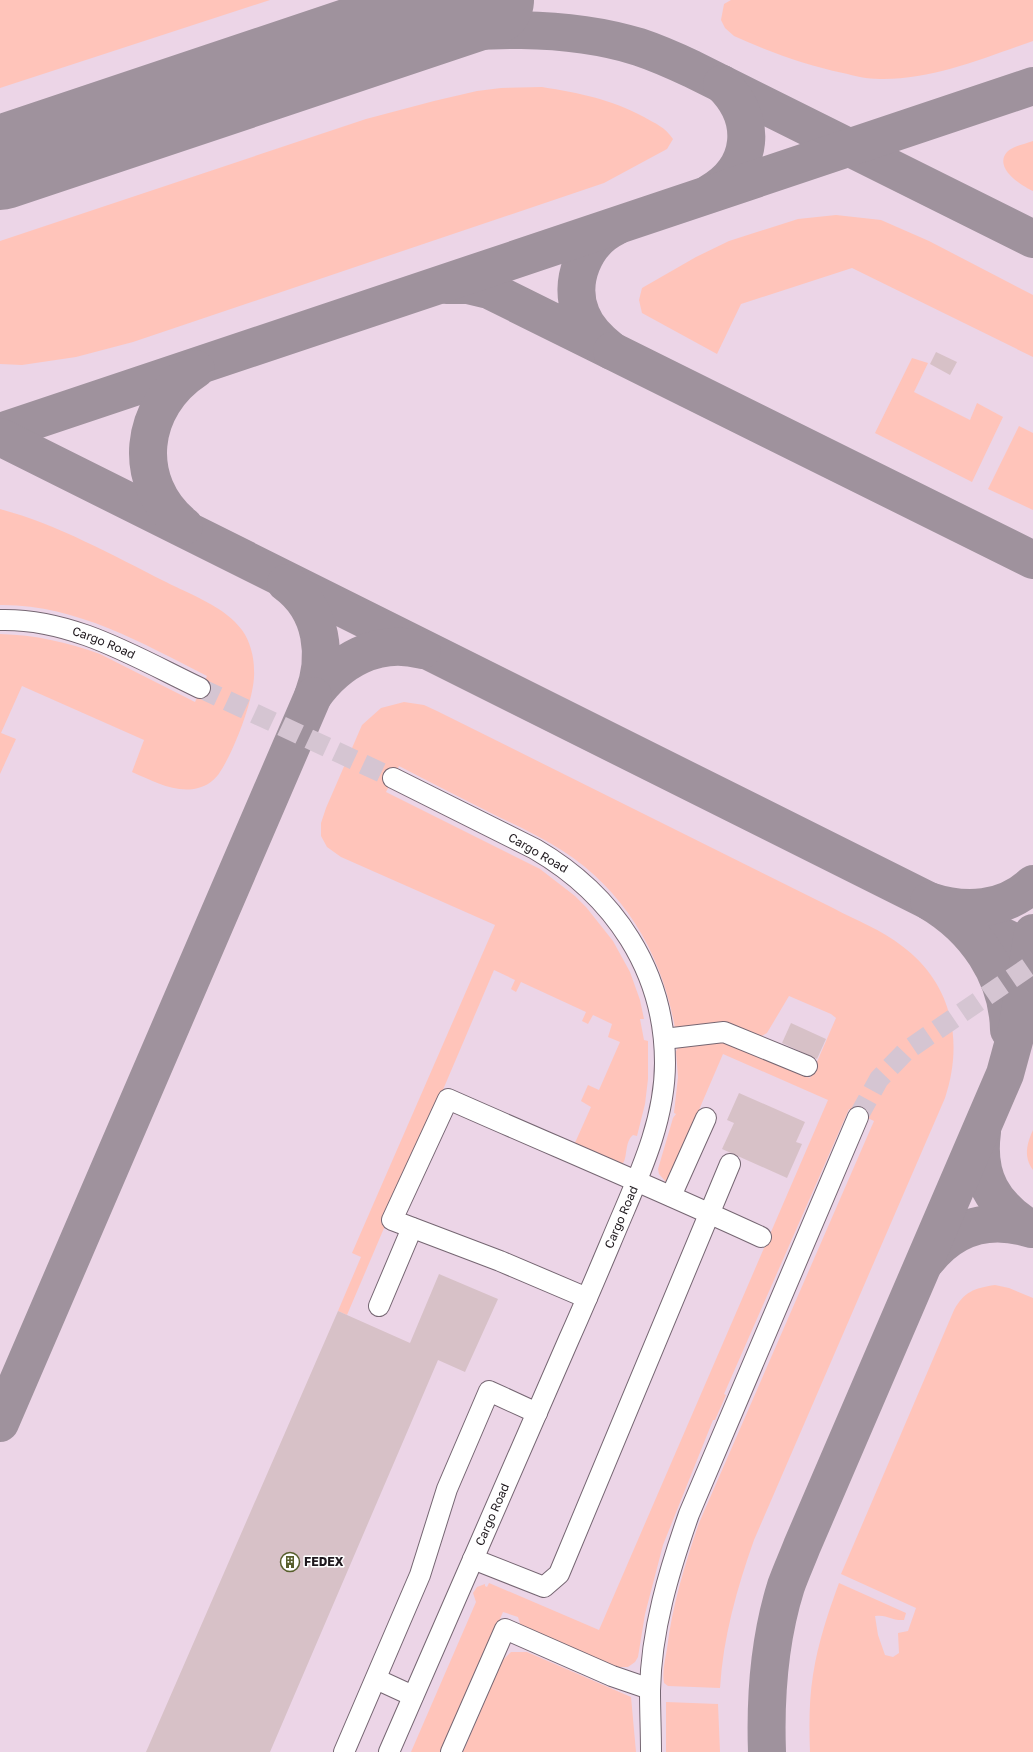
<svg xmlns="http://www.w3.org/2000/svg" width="1033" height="1752" viewBox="0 0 1033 1752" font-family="'Golos Text',sans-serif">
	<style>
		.built { fill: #ecd5e7 }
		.green { fill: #ffc4ba }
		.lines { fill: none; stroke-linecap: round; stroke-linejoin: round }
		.taxiway { stroke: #9f929d; stroke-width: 38 }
		.runway { stroke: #9f929d; stroke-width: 94 }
		.building { fill: #d7c1c7 }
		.minor-tunnel { stroke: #d5c5d2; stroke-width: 20; stroke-dasharray: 20 10; stroke-linecap: butt }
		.minor-casing { stroke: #756672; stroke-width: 22 }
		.minor { stroke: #fff; stroke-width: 20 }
		.labels { text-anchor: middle; stroke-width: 3; stroke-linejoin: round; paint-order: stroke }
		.street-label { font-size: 12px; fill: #1e181d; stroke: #fff }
		.poi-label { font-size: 12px; font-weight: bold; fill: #1e181d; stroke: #fff; text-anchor: start }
	</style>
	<rect width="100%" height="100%" fill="#f5e4f2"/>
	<rect class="built" x="0" y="0" width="1033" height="1752"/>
	<g class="green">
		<polygon points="0,0 270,0 0,88"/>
		<path d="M731,0h302v41c-49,17 -101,39 -153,38 -13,0 -25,-3 -37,-6 -38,-8 -74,-21 -109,-37l-9,-8 -4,-8 3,-16z"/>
		<path d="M542,87c38,6 68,12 102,30 12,7 21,10 29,22l-6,10 -63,34 -471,159 -57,15 -54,8 -22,-1v-123l366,-122 68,-18 43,-10 24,-3z"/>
		<path d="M1033,141v50c-11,-5 -40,-23 -26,-39 6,-6 18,-8 26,-11z"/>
		<polygon points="836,215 881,220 929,241 1033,295 1033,357 852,268 741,304 717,354 642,313 639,300 642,288 696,257 729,241 798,219"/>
		<polygon points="912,358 928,363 914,392 970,420 977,403 1003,417 972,482 875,433"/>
		<polygon points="1019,426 1033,433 1033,510 988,489"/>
		<path d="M0,509c59,16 112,46 166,73 25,13 58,24 76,48 8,11 12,27 12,40 2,25 -20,81 -34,102 -5,8 -13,14 -22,16 -22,6 -45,-7 -66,-16l12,-32 -122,-54 -21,47 15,6 -16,35v-140c35,1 67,8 100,20l95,48 12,-26c-65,-33 -132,-72 -207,-71z"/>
		<path d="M404,702l20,3 13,6 396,197c22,12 49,22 69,38 50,37 62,95 43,152l-191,442c-17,48 -31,97 -34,148l-52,-2 -4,-3c-2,-11 1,-23 3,-34 5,-43 18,-85 32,-126l175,-402 -25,-12 -125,285 2,1 -11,25h-2l-50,125 -18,69 -7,43 -3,5 -7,5h-11l-95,-37 -4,-13 -15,-5 -61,140h-31l65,-150 -3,-9 4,-6 8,-3v2l2,1 2,-4 110,47 229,-530 -105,-46 -55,128h-2l-7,-8 -1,-5 15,-51 3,-4 -2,-1 4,-36 -2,-25 2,-6 44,-5 88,37 26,-60 -5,-4 -42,-18 -22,37 -7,4 -85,-9c-13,-73 -49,-136 -112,-177 -23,-15 -48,-26 -72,-38 -31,-16 -62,-31 -92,-47l-13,26 154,77 35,27 11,11 27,34 17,31 10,28 4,19h-4l4,21 4,1v38l-3,25 -8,32 -4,-1c-9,7 -5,25 -11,29l-48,-19 17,-38 -10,-6 7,-16 11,5 21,-48 -12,-5 4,-13 -19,-9 -5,9 -6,-3 4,-9 -65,-30 -5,10 -5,-3 4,-9 -21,-10 -147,345 -9,-4 23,-54 -9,-4 143,-328 -154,-68 -14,-10 -6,-11v-13l5,-15 36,-83 19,-17z"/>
		<path d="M1033,1130v40c-10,-13 -6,-27 0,-40z"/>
		<path d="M995,1285l14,3 24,10v454h-223c-1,-26 -1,-52 3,-77 5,-32 15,-62 26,-92l67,30 -2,7c-13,1 -16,-6 -29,-4l3,19 7,20 8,2 6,-4 -1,-20 10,-2 8,-23 -75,-34 113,-264c10,-18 20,-22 41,-25z"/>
		<polygon points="511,1652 527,1652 631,1697 636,1752 463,1752 502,1661"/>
		<polygon points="666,1702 718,1704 720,1752 666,1752"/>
	</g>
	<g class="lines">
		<g class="taxiway">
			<path d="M239,83c54,-15 108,-31 164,-42 72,-15 165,-16 236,6 18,6 36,14 53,22l341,170"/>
			<path d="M710,193c44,-25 48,-74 12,-109"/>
			<path d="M446,285h22l21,5 123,61c-13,-10 -25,-21 -31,-37 -13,-32 3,-72 34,-87"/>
			<polyline points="612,351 1033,560"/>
			<polyline points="0,432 1033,86"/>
			<polyline points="0,437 929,901 1033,951"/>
			<path d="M184,526c-54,-44 -45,-120 12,-157"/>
			<path d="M286,583c37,27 42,74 27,113 25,-35 64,-58 109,-46"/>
			<path d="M1009,1030c-1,-55 -34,-102 -80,-129 36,12 75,10 104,-17"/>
			<path d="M926,1261c27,-35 64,-45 105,-32 -38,-23 -55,-52 -49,-97"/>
			<polyline points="0,1423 313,696"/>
			<path d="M767,1752c-2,-57 2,-112 19,-166 5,-14 11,-27 16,-40l203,-472 12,-44 16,-97"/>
		</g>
		<polyline class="runway" points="0,163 487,0"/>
	</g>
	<g class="building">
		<polygon points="936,352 957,362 950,375 930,364"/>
		<polygon points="791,1023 826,1039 817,1059 782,1043"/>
		<polygon points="739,1093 805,1122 796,1142 802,1144 787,1178 722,1149 734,1123 727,1120"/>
		<polygon points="439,1274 498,1299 465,1372 438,1360 270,1752 146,1752 338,1311 410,1343"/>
	</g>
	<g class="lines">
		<g class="minor-tunnel">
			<polyline points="200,688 393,778"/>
			<polyline points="858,1117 879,1079 906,1051 1033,964"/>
		</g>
		<g class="minor-casing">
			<g id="minor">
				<path id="s1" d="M0,620c73,-2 137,38 200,68"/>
				<polyline points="664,1039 724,1032 807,1066"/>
				<polyline points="671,1196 706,1118"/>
				<path d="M587,1298l-87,-37 -108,-41 56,-121c104,46 209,90 313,138"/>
				<polyline points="379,1306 412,1228"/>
				<polyline points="473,1559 544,1587 559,1574 730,1164"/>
				<polyline points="376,1679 413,1696"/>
				<polyline points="344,1752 420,1575 447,1489 489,1391 537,1413"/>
				<path id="s2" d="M389,1752c60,-138 120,-275 180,-413 18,-40 35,-81 52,-121 21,-49 44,-100 44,-155 0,-92 -51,-168 -130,-214l-142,-71"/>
				<polyline points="451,1752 505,1629 612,1676 650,1689"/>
				<path d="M651,1752c0,-20 -1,-41 -1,-61 1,-61 19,-120 39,-177l169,-397"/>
			</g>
		</g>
		<use href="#minor" class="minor"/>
	</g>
	<defs>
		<g id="building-ring" transform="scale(1)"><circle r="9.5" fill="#fff" stroke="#575e2c" stroke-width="1.5"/><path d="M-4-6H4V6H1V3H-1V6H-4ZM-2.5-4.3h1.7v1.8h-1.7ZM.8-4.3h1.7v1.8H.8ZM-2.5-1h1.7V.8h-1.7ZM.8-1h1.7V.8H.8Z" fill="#575e2c"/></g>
	</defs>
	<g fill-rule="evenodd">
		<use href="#building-ring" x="290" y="1562"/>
	</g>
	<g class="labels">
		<g class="street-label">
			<text dy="4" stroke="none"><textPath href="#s1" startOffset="107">Cargo Road</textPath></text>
			<text transform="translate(538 853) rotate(30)" y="4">Cargo Road</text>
			<text dy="4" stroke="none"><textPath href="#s2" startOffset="583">Cargo Road</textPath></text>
			<text dy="4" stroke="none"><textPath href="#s2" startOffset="259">Cargo Road</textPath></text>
		</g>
		<g class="poi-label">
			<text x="304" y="1566">FEDEX</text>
		</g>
	</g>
</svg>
